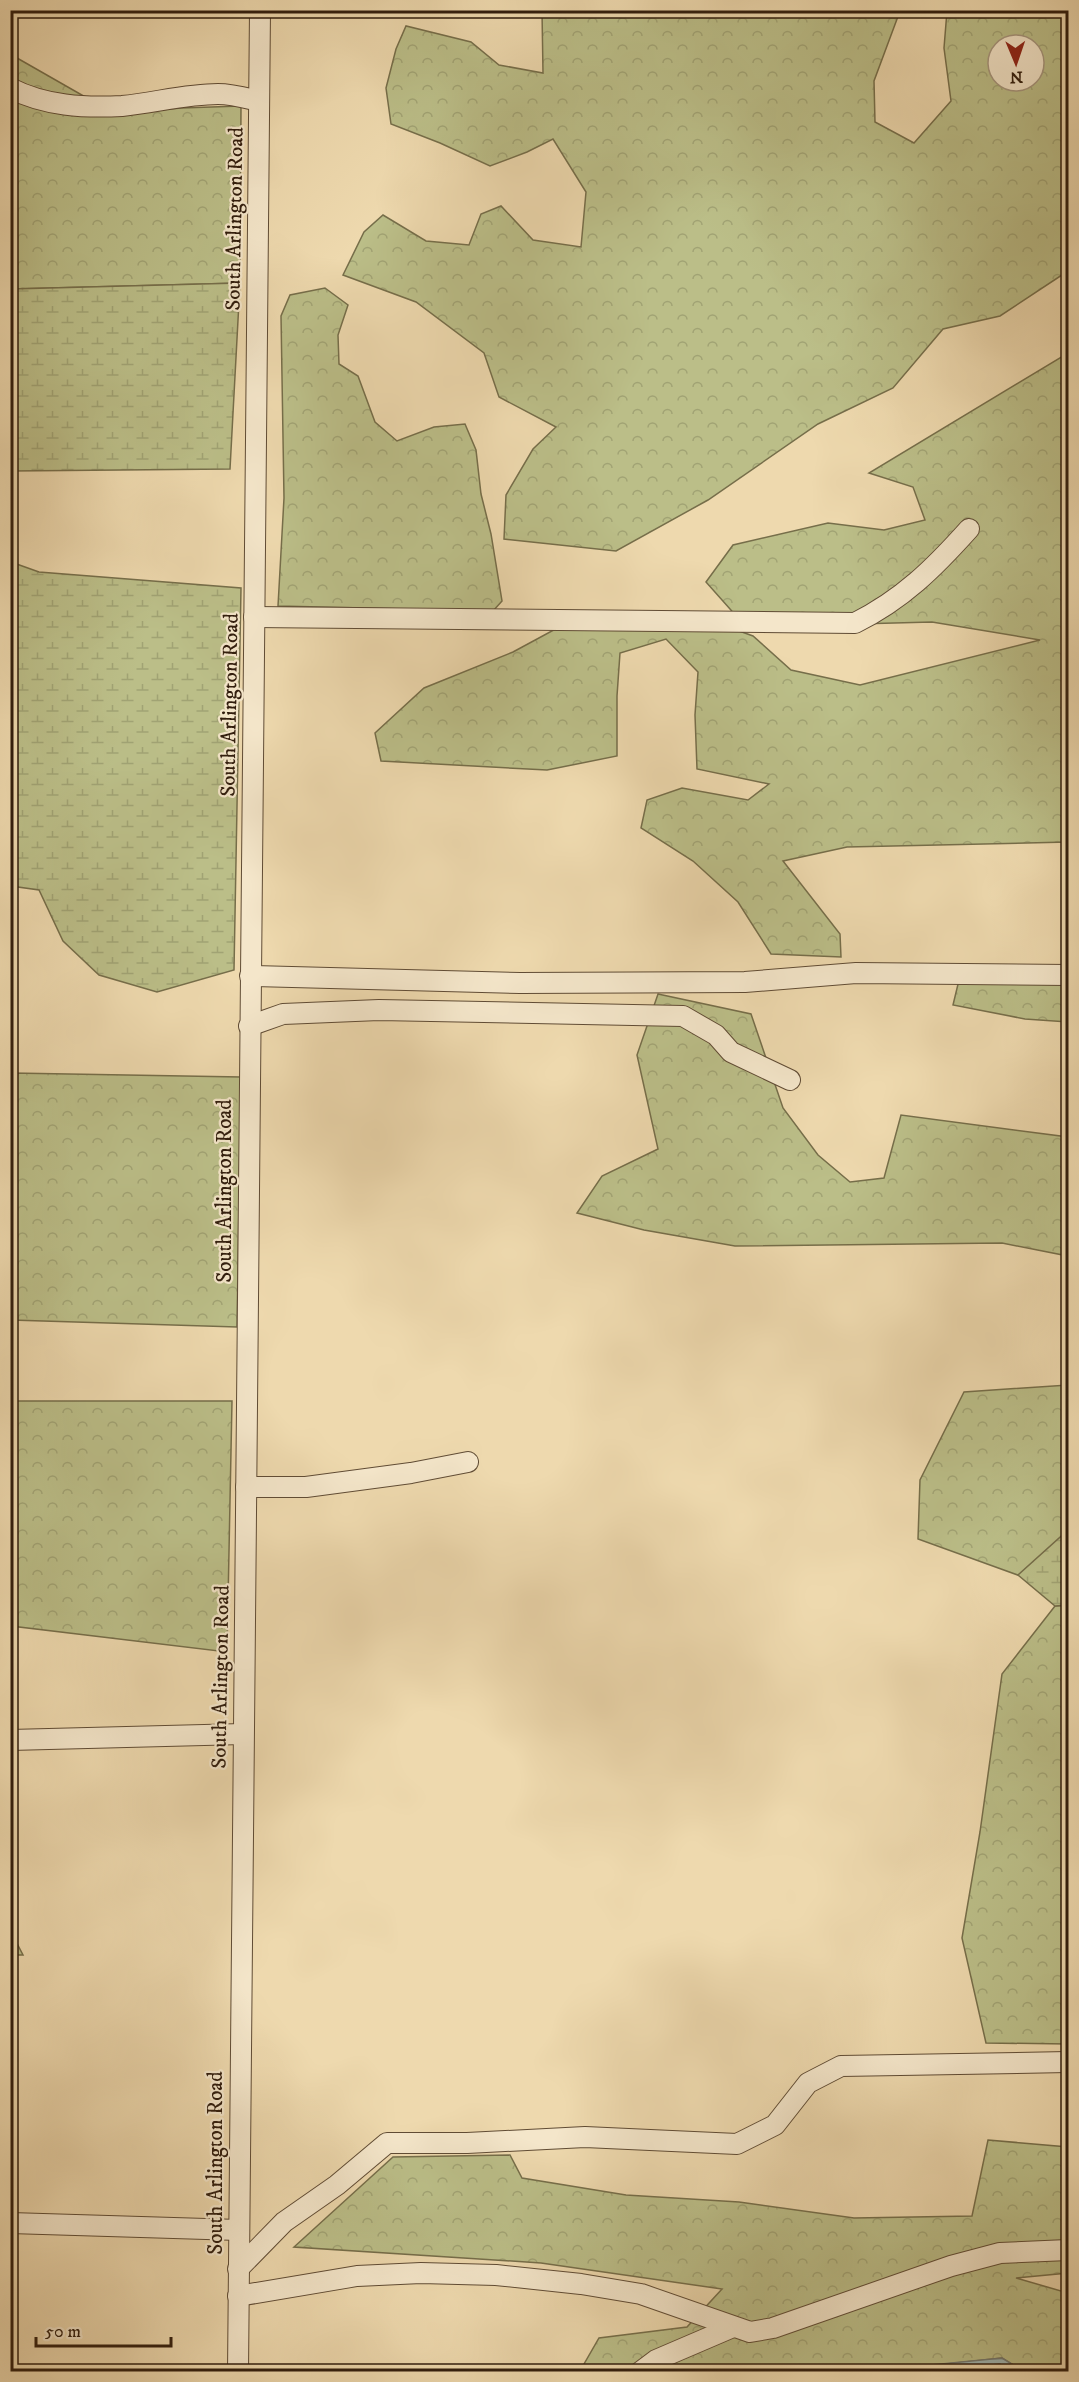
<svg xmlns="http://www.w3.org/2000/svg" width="1079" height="2382" viewBox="0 0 1079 2382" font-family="'IM FELL DW Pica',serif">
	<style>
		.forest { fill: url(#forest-crowns); stroke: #766e4a; stroke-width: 1.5; fill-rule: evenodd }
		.wetland { fill: url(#wetland-marsh); stroke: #766e4a; stroke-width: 1.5 }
		.water { fill: url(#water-rules); stroke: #727972; stroke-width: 1.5 }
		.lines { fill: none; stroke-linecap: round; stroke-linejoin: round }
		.shore { stroke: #686a62; stroke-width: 1.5 }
		.minor-casing { stroke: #604c35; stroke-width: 22 }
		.minor { stroke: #f4e6ca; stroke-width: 20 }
		.labels { text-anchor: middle; stroke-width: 4.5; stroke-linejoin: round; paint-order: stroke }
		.street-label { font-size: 21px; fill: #311d0d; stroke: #f4e6ca }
	</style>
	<defs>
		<pattern id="forest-crowns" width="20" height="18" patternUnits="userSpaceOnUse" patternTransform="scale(1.5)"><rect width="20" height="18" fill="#bbbe88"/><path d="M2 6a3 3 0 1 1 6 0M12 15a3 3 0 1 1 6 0" fill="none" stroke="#a1a374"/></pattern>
		<pattern id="wetland-marsh" width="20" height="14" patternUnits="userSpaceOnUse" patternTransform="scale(1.5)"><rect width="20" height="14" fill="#bbbe88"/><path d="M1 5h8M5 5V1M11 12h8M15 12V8" fill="none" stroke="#a1a374"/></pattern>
		<pattern id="water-rules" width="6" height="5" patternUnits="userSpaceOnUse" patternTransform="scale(1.5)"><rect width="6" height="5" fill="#9eb7b6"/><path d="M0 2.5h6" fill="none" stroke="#819492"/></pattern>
	</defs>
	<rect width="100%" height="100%" fill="#eed9ae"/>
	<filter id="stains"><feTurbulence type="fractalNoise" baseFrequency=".00333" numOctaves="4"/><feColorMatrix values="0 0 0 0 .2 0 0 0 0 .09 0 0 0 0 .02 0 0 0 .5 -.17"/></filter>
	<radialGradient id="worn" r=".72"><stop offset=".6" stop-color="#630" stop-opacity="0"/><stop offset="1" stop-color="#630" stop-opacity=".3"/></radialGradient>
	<g class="forest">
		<path d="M542,11h358l-26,70 1,41 39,21 37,-42 -7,-53 3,-37h121v260l-68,45 -57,13 -50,59 -75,36 -110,76 -92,51 -112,-12 2,-44 27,-46 23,-22 -57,-30 -15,-44 -68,-51 -73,-27 21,-43 19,-17 43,26 43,4 12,-31 20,-8 32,34 48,7 5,-55 -33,-53 -26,13 -37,14 -50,-23 -49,-19 -5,-36 10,-39 10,-23 65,16 28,23 44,8zM998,45h36v36h-36z"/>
		<polygon points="10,54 115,114 181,108 241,106 240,283 11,289"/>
		<polygon points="325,288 348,305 338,335 339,364 358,376 375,422 397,441 434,427 465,424 476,450 481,494 491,534 502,601 493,611 278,606 284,498 281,316 290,295"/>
		<polygon points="1068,353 1068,842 847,847 783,861 840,934 841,957 771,954 738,902 693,861 641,828 647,800 682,788 748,800 769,784 697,769 695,715 698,672 666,639 620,653 617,696 617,756 547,770 381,761 375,733 424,688 513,652 561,626 731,628 753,636 791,670 860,685 1040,640 932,622 746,627 706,582 733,545 828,523 884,530 925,520 913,487 869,473"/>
		<polygon points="1068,975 1068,1022 1025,1019 953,1005 959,980"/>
		<polygon points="658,994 751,1014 783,1108 818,1155 850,1182 884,1178 901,1115 1068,1137 1068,1256 1002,1243 735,1246 644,1230 577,1213 602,1176 658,1149 637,1055"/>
		<polygon points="11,1073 241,1077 237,1327 11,1320"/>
		<polygon points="1068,1385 1068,1539 1026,1578 918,1539 920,1480 964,1392"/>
		<polygon points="11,1401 232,1401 227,1652 11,1626"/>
		<polygon points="1068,1605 1068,2044 986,2043 962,1938 980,1832 1002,1674 1055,1606"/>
		<polygon points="10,1932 11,1932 23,1955 11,1955"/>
		<polygon points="988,2140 1068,2147 1068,2273 1016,2278 1068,2293 1068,2371 1023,2371 1002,2358 870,2372 580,2371 599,2338 687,2327 722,2289 541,2263 294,2247 393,2157 510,2155 522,2178 626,2195 739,2202 854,2218 972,2216"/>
	</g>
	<g class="wetland">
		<polygon points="240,283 230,469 11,471 11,289"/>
		<polygon points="11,562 39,572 241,588 234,970 157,992 99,975 63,941 39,890 11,886"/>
		<polygon points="1068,1530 1068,1605 1055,1606 1018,1575"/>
	</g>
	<polygon class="water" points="1002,2358 1023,2371 870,2371"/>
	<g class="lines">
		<polyline class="shore" points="930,2372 1000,2364 1012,2372"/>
		<g class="minor-casing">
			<g id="minor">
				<path d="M10,88c35,18 74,20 112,18 32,-3 64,-12 96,-12 14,0 28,4 41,7"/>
				<path d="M254,617l601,6c48,-24 79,-55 114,-94"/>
				<polyline points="250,976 520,983 745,982 856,973 1068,975"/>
				<polyline points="249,1026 283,1014 379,1010 683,1016 716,1035 731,1052 790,1080"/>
				<polyline points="246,1487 306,1487 411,1473 468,1462"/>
				<polyline points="10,1740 243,1734"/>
				<polyline points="10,2223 239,2230"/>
				<polyline points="238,2269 284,2222 337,2185 387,2143 467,2143 585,2137 737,2144 775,2125 808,2083 841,2066 1068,2062"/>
				<polyline points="238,2296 357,2276 421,2273 496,2275 581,2284 641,2294 750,2332 773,2328 951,2266 1000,2253 1068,2250"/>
				<polyline points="238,2372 260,10"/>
				<polyline points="640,2372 656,2360 733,2327"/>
			</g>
		</g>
		<use href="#minor" class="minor"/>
	</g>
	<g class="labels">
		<g class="street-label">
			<text transform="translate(234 219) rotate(-89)" y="7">South Arlington Road</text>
			<text transform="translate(229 705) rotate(-89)" y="7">South Arlington Road</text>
			<text transform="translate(224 1191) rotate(-90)" y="7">South Arlington Road</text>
			<text transform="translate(220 1677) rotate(-89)" y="7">South Arlington Road</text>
			<text transform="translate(215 2163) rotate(-90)" y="7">South Arlington Road</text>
		</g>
	</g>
	<rect width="1079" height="2382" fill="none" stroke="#eed9ae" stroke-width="36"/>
	<rect x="12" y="12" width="1055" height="2358" fill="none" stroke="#311d0d" stroke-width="3"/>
	<rect x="18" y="18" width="1043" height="2346" fill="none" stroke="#311d0d" stroke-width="1.5"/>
	<g transform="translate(1016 63) rotate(178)"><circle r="28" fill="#f4e6ca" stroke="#a6967e" stroke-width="1.5"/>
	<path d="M0-4.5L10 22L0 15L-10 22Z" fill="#8f2418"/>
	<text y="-9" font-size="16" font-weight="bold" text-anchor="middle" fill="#311d0d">N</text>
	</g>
	<path d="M36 2337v9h135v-9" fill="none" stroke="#311d0d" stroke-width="3"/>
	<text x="45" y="2337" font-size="18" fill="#311d0d" stroke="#f4e6ca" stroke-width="4.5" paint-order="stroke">50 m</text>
	<rect width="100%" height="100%" filter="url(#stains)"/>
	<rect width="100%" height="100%" fill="url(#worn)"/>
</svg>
